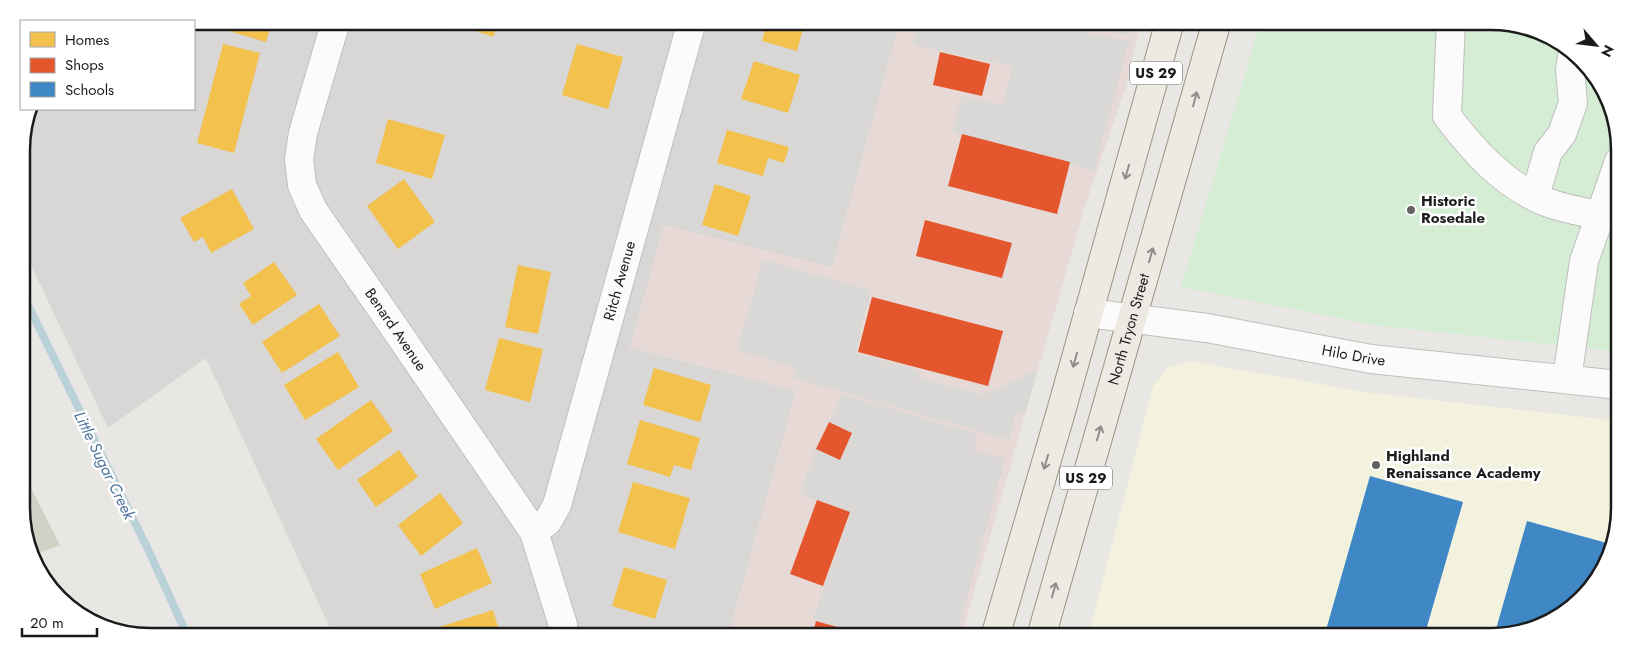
<svg xmlns="http://www.w3.org/2000/svg" width="1641" height="658" viewBox="0 0 1641 658" font-family="Jost,sans-serif">
	<style>
		.residential { fill: #d8d7d5 }
		.commercial { fill: #e6d9d6 }
		.education { fill: #f2f2df }
		.construction { fill: #d1d1c6 }
		.park { fill: #d4edd4 }
		.parking { fill: #d9d8d7 }
		.homes { fill: #f2c14e }
		.shops { fill: #e4572e }
		.schools { fill: #3f88c5 }
		.lines { fill: none; stroke-linecap: round; stroke-linejoin: round }
		.stream { stroke: #bad1d9; stroke-width: 8 }
		.minor-casing { stroke: #c0bfbe; stroke-width: 30 }
		.major-casing { stroke: #9c9483; stroke-width: 30 }
		.minor { stroke: #fcfbfb; stroke-width: 28 }
		.major { stroke: #eeeae3; stroke-width: 28 }
		.oneway { stroke: #8f8d89 }
		.poi-dot { fill: #636261; stroke: #fff; stroke-width: 2 }
		.labels { text-anchor: middle; stroke-width: 5; stroke-linejoin: round; paint-order: stroke }
		.shield { fill: #fff; stroke: #5f5f5f; stroke-width: 1 }
		.shield-label { font-size: 14px; font-weight: bold; fill: #1b1b1b }
		.poi-label { font-size: 15px; font-weight: bold; fill: #1b1b1b; stroke: #fff; text-anchor: start }
		.street-label { font-size: 15px; fill: #1b1b1b; stroke: #fff }
		.water-label { font-size: 16px; font-style: italic; fill: #53769f; stroke: #fff }
		.rim { fill: none; stroke: #1b1b1b; stroke-width: 2.5 }
	</style>
	<rect width="100%" height="100%" fill="#e9e7e3"/>
	<polygon class="residential" points="194,21 900,21 832,267 664,226 630,347 796,391 728,637 334,637 206,358 108,428 22,246 22,141 30,109 194,109"/>
	<polygon class="commercial" points="900,21 1141,21 1126,86 1085,206 961,637 728,637 796,391 630,347 664,225 832,267"/>
	<polygon class="education" points="1191,361 1365,392 1619,421 1620,508 1613,550 1569,610 1500,636 1088,637 1153,386 1168,367"/>
	<polygon class="construction" points="23,472 60,545 35,555 24,533"/>
	<polygon class="park" points="1261,21 1491,21 1533,28 1593,71 1619,133 1619,352 1374,325 1181,287"/>
	<g class="parking">
		<polygon points="369,21 411,21 500,46 485,99 358,63"/>
		<polygon points="919,21 1027,21 1129,41 1094,171 953,132 962,96 1003,105 1012,66 913,45"/>
		<polygon points="1050,21 1135,21 1131,35"/>
		<polygon points="763,260 871,290 855,353 919,371 918,378 983,394 989,393 1038,369 1025,413 1019,412 1016,413 1009,440 794,378 796,368 737,350"/>
		<polygon points="842,394 977,434 974,451 1005,459 956,637 873,637 813,619 851,513 800,494 816,449 840,460 852,433 829,422"/>
	</g>
	<g class="homes">
		<polygon points="225,21 272,21 266,42 222,29"/>
		<polygon points="448,21 499,21 493,37"/>
		<polygon points="767,21 805,21 797,51 762,41"/>
		<polygon points="223,44 260,53 234,153 197,143"/>
		<polygon points="577,44 623,57 608,109 562,95"/>
		<polygon points="754,61 800,75 788,113 741,99"/>
		<polygon points="388,119 445,135 432,179 376,163"/>
		<polygon points="727,130 789,147 784,163 768,158 763,176 717,163"/>
		<polygon points="404,179 435,222 398,249 367,206"/>
		<polygon points="715,184 751,196 738,236 702,225"/>
		<polygon points="232,189 254,229 211,253 203,237 194,242 180,218"/>
		<polygon points="274,262 297,295 253,325 239,304 251,296 243,283"/>
		<polygon points="518,265 551,272 538,334 505,327"/>
		<polygon points="319,304 340,336 282,373 262,342"/>
		<polygon points="499,338 543,349 530,402 485,390"/>
		<polygon points="338,352 359,387 305,420 284,385"/>
		<polygon points="654,368 711,385 700,422 643,405"/>
		<polygon points="371,400 393,431 338,470 316,439"/>
		<polygon points="640,420 700,438 691,470 674,465 670,477 627,464"/>
		<polygon points="399,450 418,477 376,507 357,480"/>
		<polygon points="633,482 690,498 675,549 618,532"/>
		<polygon points="440,493 463,523 421,556 398,525"/>
		<polygon points="477,548 492,583 435,609 420,574"/>
		<polygon points="624,567 667,580 655,619 612,606"/>
		<polygon points="493,610 501,637 438,637 436,628"/>
	</g>
	<g class="shops">
		<polygon points="940,52 990,64 982,96 933,85"/>
		<polygon points="962,134 1070,162 1057,214 948,186"/>
		<polygon points="925,220 1012,243 1002,278 916,256"/>
		<polygon points="872,297 1003,331 988,386 858,352"/>
		<polygon points="829,422 852,433 840,460 816,449"/>
		<polygon points="817,500 850,512 823,586 790,574"/>
		<polygon points="816,621 869,636 869,637 812,637"/>
	</g>
	<g class="schools">
		<polygon points="1370,476 1463,502 1424,637 1324,637"/>
		<polygon points="1527,521 1614,545 1613,550 1569,610 1500,636 1494,636"/>
	</g>
	<g class="lines">
		<polyline class="stream" points="22,293 146,545 188,637"/>
		<g class="minor-casing">
			<g id="minor">
				<path id="s1" d="M336,21l-33,112 -4,26 3,26 11,25 81,117 140,205 29,93"/>
				<path d="M1451,21l-4,95c26,34 54,66 94,84 18,8 40,11 59,16l-16,45 -17,118"/>
				<polyline points="1535,196 1548,152 1562,134 1573,103 1570,70 1572,56"/>
				<polyline points="1600,216 1619,161"/>
				<path id="s2" d="M1088,313l119,15 164,31 248,26"/>
				<path id="s3" d="M534,532l14,-11 9,-16 135,-484"/>
			</g>
		</g>
		<g class="major-casing">
			<g id="major">
				<polyline points="995,637 1060,415 1170,21"/>
				<path id="s4" d="M1041,637l176,-616"/>
			</g>
		</g>
		<use href="#minor" class="minor"/>
		<use href="#major" class="major"/>
	</g>
	<defs><path id="oneway-shaft" d="M-6 0H5M1.5-3L5.5 0L1.5 3" fill="none" stroke-width="1.6" stroke-linecap="round" stroke-linejoin="round" transform="scale(1.25)"/></defs>
	<g class="oneway">
		<use href="#oneway-shaft" transform="translate(1195 99) rotate(-75)"/>
		<use href="#oneway-shaft" transform="translate(1127 172) rotate(106)"/>
		<use href="#oneway-shaft" transform="translate(1151 255) rotate(-74)"/>
		<use href="#oneway-shaft" transform="translate(1075 360) rotate(106)"/>
		<use href="#oneway-shaft" transform="translate(1099 433) rotate(-74)"/>
		<use href="#oneway-shaft" transform="translate(1046 462) rotate(107)"/>
		<use href="#oneway-shaft" transform="translate(1054 590) rotate(-74)"/>
	</g>
	<g class="poi-dot">
		<circle cx="1411" cy="210" r="5"/>
		<circle cx="1376" cy="465" r="5"/>
	</g>
	<g class="labels">
		<g class="shield">
			<rect x="1130" y="61.5" width="52" height="23" rx="4"/>
			<rect x="1060" y="466.5" width="52" height="23" rx="4"/>
		</g>
		<g class="shield-label">
			<text x="1156" y="78">US 29</text>
			<text x="1086" y="483">US 29</text>
		</g>
		<g class="poi-label">
			<text x="1421" y="206">Historic<tspan x="1421" dy="17">Rosedale</tspan></text>
			<text x="1386" y="461">Highland<tspan x="1386" dy="17">Renaissance Academy</tspan></text>
		</g>
		<g class="street-label">
			<text dy="5" stroke="none"><textPath href="#s3" startOffset="269">Ritch Avenue</textPath></text>
			<text dy="5" stroke="none"><textPath href="#s4" startOffset="320">North Tryon Street</textPath></text>
			<text dy="5" stroke="none"><textPath href="#s1" startOffset="342">Benard Avenue</textPath></text>
			<text dy="5" stroke="none"><textPath href="#s2" startOffset="269">Hilo Drive</textPath></text>
		</g>
		<g class="water-label">
			<text transform="translate(105 465) rotate(64)" y="6">Little Sugar Creek</text>
		</g>
	</g>
	<path d="M0 0H1641V658H0ZM150 30H1491A120 120 0 0 1 1611 150V508A120 120 0 0 1 1491 628H150A120 120 0 0 1 30 508V150A120 120 0 0 1 150 30Z" fill="#fff" fill-rule="evenodd"/>
	<path class="rim" d="M150 30H1491A120 120 0 0 1 1611 150V508A120 120 0 0 1 1491 628H150A120 120 0 0 1 30 508V150A120 120 0 0 1 150 30Z"/>
	<rect x="20" y="20" width="175" height="90" fill="#ffffff" stroke="#a4a4a4"/>
	<rect x="30" y="32" width="25" height="15" fill="#f2c14e" stroke="#a4a4a4"/>
	<text x="65" y="45" font-size="15" fill="#1b1b1b">Homes</text>
	<rect x="30" y="58" width="25" height="15" fill="#e4572e" stroke="#a4a4a4"/>
	<text x="65" y="70" font-size="15" fill="#1b1b1b">Shops</text>
	<rect x="30" y="82" width="25" height="15" fill="#3f88c5" stroke="#a4a4a4"/>
	<text x="65" y="95" font-size="15" fill="#1b1b1b">Schools</text>
	<g transform="translate(1596 45) rotate(118)" stroke="#ffffff" stroke-width="4" paint-order="stroke">
	<path d="M0-4L9 19L0 12L-9 19Z" fill="#1b1b1b"/>
	<text y="-8" font-size="14" font-weight="bold" text-anchor="middle" fill="#1b1b1b">N</text>
	</g>
	<path d="M22 628v8h75v-8" fill="none" stroke="#1b1b1b" stroke-width="2.5"/>
	<text x="30" y="628" font-size="15" fill="#1b1b1b" stroke="#ffffff" stroke-width="4" paint-order="stroke">20 m</text>
</svg>
